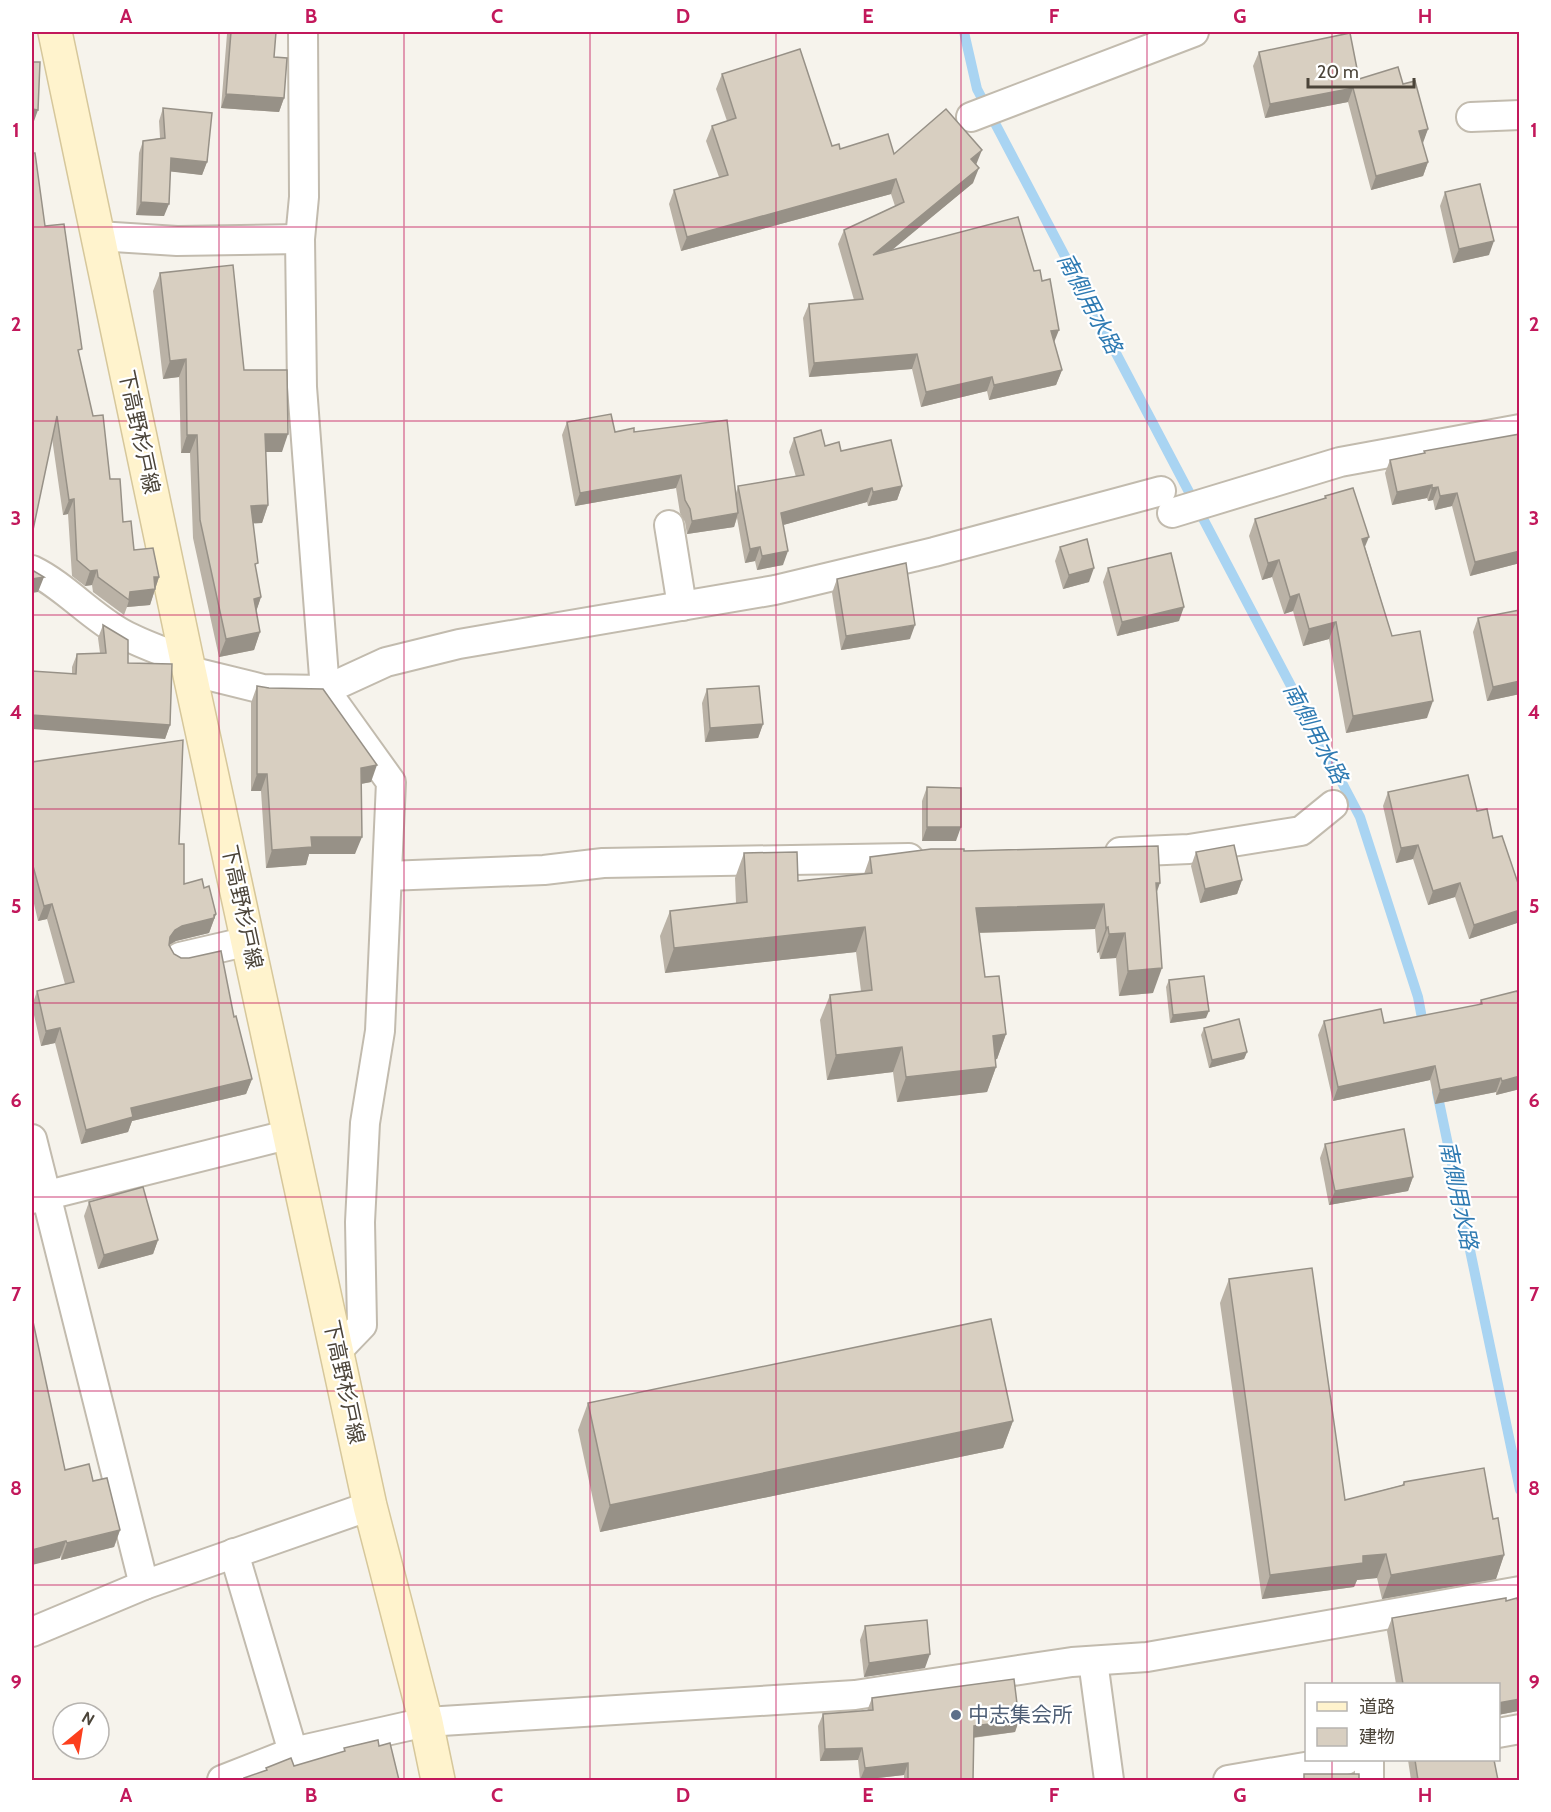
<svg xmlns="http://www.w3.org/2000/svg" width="1551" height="1812" viewBox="0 0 1551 1812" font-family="Cabin,'Noto Sans JP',sans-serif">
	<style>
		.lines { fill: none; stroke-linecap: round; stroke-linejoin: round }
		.stream { stroke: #a9d4f2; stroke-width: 10 }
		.street-casing { stroke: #c2bbae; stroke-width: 32 }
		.secondary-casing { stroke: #d6c79b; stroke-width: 36 }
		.street { stroke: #fff; stroke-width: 28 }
		.secondary { stroke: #fff3cd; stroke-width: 33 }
		.wall { fill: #bab2a6 }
		.shaded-wall { fill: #979187 }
		.building { fill: #d8cfc1; stroke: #979187; stroke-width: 1.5 }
		.grid { fill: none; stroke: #c2185b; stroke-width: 1.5; stroke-opacity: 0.55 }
		.service-dot { fill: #5c6f8a; stroke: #fff; stroke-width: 2 }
		.labels { text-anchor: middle; stroke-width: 4.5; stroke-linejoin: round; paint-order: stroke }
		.street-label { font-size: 21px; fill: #4b4439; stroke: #fff }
		.service-label { font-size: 21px; fill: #4e5e75; stroke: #fff; text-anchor: start }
		.water-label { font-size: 22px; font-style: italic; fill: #2e7ab2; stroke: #fff }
		.neatline { fill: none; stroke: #c2185b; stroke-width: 2 }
		.grid-label { font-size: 20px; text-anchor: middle; font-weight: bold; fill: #c2185b }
	</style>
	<rect width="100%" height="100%" fill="#f6f3ec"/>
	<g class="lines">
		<g class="stream">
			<polyline points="964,32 977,89 1360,817 1418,997 1424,1029"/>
			<polyline points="1437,1092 1520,1490"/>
		</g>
		<g class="street-casing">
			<g id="street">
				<polyline points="303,32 304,197 300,239 302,387 325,690 391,782 380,1031 365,1123 360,1222 362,1325 337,1351"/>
				<polyline points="971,117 1194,32"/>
				<polyline points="1471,117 1520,115"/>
				<polyline points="98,236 177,241 300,239"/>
				<polyline points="1172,513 1340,462 1520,429"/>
				<polyline points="669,525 682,606"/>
				<path d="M32,570c33,16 58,46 91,64 20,11 43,18 64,27"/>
				<polyline points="190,671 263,689 325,690 386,662 459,644 775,590 934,552 1161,491"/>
				<polyline points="1120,852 1189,849 1301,831 1333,805"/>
				<polyline points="387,876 544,870 603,863 909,858"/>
				<polyline points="180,957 249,941"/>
				<polyline points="32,1139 144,1585"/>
				<polyline points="32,1199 291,1134"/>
				<polyline points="234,1553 293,1752"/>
				<polyline points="32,1632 144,1585 370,1506"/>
				<polyline points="1093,1661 1109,1780"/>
				<polyline points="1498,1733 1520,1729"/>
				<polyline points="222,1780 293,1752 426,1722 855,1695 1072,1662 1147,1657 1520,1591"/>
				<polyline points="1228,1780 1346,1760"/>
				<polyline points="1369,1780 1369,1760"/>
			</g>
		</g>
		<g class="secondary-casing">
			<polyline id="secondary" points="55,32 187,661 370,1506 426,1722 438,1780"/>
		</g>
		<use href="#street" class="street"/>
		<use href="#secondary" class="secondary"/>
	</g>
	<g class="wall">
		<polygon points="207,32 276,32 274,57 284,98 279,112 221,108 227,34"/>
		<polygon points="1259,52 1359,79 1403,84 1428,129 1422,143 1428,162 1423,176 1371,190 1348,102 1265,118 1253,66"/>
		<polygon points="722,74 832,146 840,149 894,154 976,165 973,183 891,250 1054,342 1062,370 1056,385 989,400 987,391 921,407 912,369 809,377 803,318 809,304 854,300 838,244 844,230 895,206 891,194 681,251 669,204 674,190 719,177 706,141 712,126 727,121 716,89"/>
		<polygon points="163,108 207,162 202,175 170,171 164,216 136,215 139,153 143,141 160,138 159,121"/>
		<polygon points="1445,192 1489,255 1453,263 1440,206"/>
		<polygon points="45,226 79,357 93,416 110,479 123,522 134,550 159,577 150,605 127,607 124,615 93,592 92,585 85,586 72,576 68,514 63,515 52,438"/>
		<polygon points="160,273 244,370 282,452 266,452 268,505 262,523 253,523 256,569 261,597 256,611 260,632 254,650 219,657 193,538 190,453 181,453 179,377 163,379 153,291"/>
		<polygon points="567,422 615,432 736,493 738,486 796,477 789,452 794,438 841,451 902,486 897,500 868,506 867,502 783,525 783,565 757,570 755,561 745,563 737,518 734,527 687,534 685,522 680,513 676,488 575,506 562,435"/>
		<polygon points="1424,451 1520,563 1470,576 1452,506 1435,510 1433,500 1428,501 1427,498 1392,505 1385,473 1390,460 1424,453"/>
		<polygon points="1325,496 1365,547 1392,636 1427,718 1346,733 1329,639 1303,646 1293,611 1284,614 1272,577 1262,580 1249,536 1255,519 1324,499"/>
		<polygon points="1060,547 1089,582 1063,589 1055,561"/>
		<polygon points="1108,568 1179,621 1117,636 1103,582"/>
		<polygon points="837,579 910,639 841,650 832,593"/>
		<polygon points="1478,618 1520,694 1487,701 1473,632"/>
		<polygon points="103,625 170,725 165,739 72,673 72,667 77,654 100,653 98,638"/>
		<polygon points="257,686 371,782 361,784 355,854 309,854 306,865 266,868 261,791 251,791 251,703"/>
		<polygon points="707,689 763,724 758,738 705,742 702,703"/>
		<polygon points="32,762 179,844 184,884 204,888 216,914 209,933 176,941 169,945 174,954 234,1017 252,1079 246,1094 132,1121 128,1132 81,1144 55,1043 41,1046 32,1006 37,991 65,984 47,919 38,921 32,895"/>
		<polygon points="927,787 956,841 922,841 922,801"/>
		<polygon points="1388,792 1477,811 1493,838 1520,889 1520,922 1469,939 1455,897 1428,905 1413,859 1396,863 1383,806"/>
		<polygon points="964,851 1156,892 1153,993 1119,996 1116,958 1100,959 1099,952 1097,953 1095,929 979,933 985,977 1006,1034 997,1059 995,1060 996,1067 987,1092 897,1102 893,1072 827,1080 820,1020 830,995 861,991 856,952 665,973 660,936 670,911 736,903 735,878 744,853 798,881 864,874 870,857"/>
		<polygon points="1196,852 1242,880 1237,894 1200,903 1191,866"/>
		<polygon points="1169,980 1206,1018 1170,1023 1166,987"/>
		<polygon points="1520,999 1520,1089 1496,1095 1496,1092 1435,1104 1430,1080 1333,1101 1318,1035 1324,1021 1384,1023 1479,1005 1481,1000"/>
		<polygon points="1204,1028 1247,1052 1244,1059 1209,1068 1201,1035"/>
		<polygon points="1325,1144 1413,1177 1408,1191 1329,1205 1320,1158"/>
		<polygon points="89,1202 158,1240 153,1254 98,1269 84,1216"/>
		<polygon points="1229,1279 1345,1500 1402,1485 1404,1482 1493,1519 1504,1555 1496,1579 1382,1599 1377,1578 1357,1580 1354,1587 1262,1599 1220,1303"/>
		<polygon points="588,1403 1013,1421 1003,1448 600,1532 578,1430"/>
		<polygon points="65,1470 93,1481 120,1530 114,1547 61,1560"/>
		<polygon points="1506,1601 1520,1609 1520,1707 1518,1711 1498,1715 1498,1684 1396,1684 1387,1631 1392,1618"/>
		<polygon points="865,1626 925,1668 864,1677 860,1640"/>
		<polygon points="872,1698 1019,1720 1015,1732 973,1738 973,1780 904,1780 904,1775 860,1780 858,1760 820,1761 818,1726 823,1714 867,1711"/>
		<polygon points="1408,1760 1494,1760 1498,1780 1411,1780"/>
	</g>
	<g class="shaded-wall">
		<polygon points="207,32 228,32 227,34"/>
		<polygon points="1353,88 1348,102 1265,118 1270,104"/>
		<polygon points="226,94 284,98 279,112 221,108"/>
		<polygon points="32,109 38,110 33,124 32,123"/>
		<polygon points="1428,129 1423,143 1414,145 1419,131"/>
		<polygon points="982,150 976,165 971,159"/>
		<polygon points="171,158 207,162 202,175 166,171"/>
		<polygon points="1428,162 1423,176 1371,190 1376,176"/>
		<polygon points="979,168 973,183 868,270 873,255"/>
		<polygon points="896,179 891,194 681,251 687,237"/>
		<polygon points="141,202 169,204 164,216 136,215"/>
		<polygon points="1494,241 1489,255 1453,263 1459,249"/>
		<polygon points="1059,330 1053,345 1051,331"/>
		<polygon points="917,354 912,369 809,377 814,363"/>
		<polygon points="186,359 179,377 163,379 170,361"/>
		<polygon points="1062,370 1056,385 989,400 994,385"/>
		<polygon points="992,377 987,391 921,407 926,392"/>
		<polygon points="265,434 288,434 282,452 259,452"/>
		<polygon points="187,435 197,435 190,453 181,453"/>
		<polygon points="681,475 676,488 575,506 580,493"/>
		<polygon points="1432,485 1427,498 1392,505 1397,492"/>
		<polygon points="902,486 897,500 868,506 873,492"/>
		<polygon points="1438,487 1433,500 1428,501 1432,488"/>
		<polygon points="872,488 867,502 776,527 781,513"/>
		<polygon points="1457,493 1452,506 1435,510 1440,496"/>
		<polygon points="74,499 68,514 63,515 69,500"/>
		<polygon points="268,505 262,523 245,524 251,506"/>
		<polygon points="738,513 734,527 687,534 692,521"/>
		<polygon points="1369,537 1362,554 1362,539"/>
		<polygon points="760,547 755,561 745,563 750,549"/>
		<polygon points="788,551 783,565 757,570 762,556"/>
		<polygon points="1520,551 1520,563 1470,576 1475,562"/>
		<polygon points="1279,560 1272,577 1262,580 1268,563"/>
		<polygon points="1094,568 1089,582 1063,589 1069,575"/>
		<polygon points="97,570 92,585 85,586 90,571"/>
		<polygon points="44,577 38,592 32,593 32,579"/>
		<polygon points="154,577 159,577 150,605 127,607 129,600 130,592"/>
		<polygon points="1299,594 1293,611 1284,614 1290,597"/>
		<polygon points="261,597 255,615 254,599"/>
		<polygon points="1184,607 1179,621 1117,636 1122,622"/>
		<polygon points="1336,622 1329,639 1303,646 1309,629"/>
		<polygon points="915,625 910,639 841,650 846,636"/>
		<polygon points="260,632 254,650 219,657 226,639"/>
		<polygon points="1520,681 1520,694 1487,701 1493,687"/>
		<polygon points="1433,701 1427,718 1346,733 1353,716"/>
		<polygon points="32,715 170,725 165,739 32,729"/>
		<polygon points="763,724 758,738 705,742 710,728"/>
		<polygon points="377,765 371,782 355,785 361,768"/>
		<polygon points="257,774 267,774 261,791 251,791"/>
		<polygon points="927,827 961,827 956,841 922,841"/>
		<polygon points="311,837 362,837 355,854 309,854 306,865 266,868 272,850"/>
		<polygon points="1418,845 1413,859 1396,863 1401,848"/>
		<polygon points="1242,880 1237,894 1200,903 1205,889"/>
		<polygon points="1156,883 1160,883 1151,908"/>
		<polygon points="1460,883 1455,897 1428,905 1433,891"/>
		<polygon points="52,904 47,919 38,921 44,906"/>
		<polygon points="1104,904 1095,929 967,933 976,908"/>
		<polygon points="1520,910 1520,922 1469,939 1474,925"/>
		<polygon points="216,914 209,933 176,941 169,945 170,937 175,930 182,926"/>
		<polygon points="865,927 856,952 665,973 674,948"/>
		<polygon points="1108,927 1099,952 1097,953 1106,928"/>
		<polygon points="1125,933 1116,958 1100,959 1109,934"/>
		<polygon points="1162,968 1153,993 1119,996 1128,971"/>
		<polygon points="1209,1011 1206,1018 1170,1023 1173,1015"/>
		<polygon points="60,1028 55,1043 41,1046 46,1031"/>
		<polygon points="1006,1034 997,1059 984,1061 993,1036"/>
		<polygon points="902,1047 893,1072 827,1080 836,1055"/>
		<polygon points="1247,1052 1244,1059 1209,1068 1212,1060"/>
		<polygon points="1435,1066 1430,1080 1333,1101 1338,1087"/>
		<polygon points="996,1067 987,1092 897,1102 906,1077"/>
		<polygon points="1520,1076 1520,1089 1496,1095 1502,1081"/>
		<polygon points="1501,1078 1496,1092 1435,1104 1440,1090"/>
		<polygon points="252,1079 246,1094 132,1121 128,1132 81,1144 86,1130 131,1108"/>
		<polygon points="1413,1177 1408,1191 1329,1205 1335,1191"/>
		<polygon points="158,1240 153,1254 98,1269 104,1255"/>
		<polygon points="1013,1421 1003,1448 600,1532 610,1505"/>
		<polygon points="120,1530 114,1547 61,1560 67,1543"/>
		<polygon points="66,1541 60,1558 32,1565 32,1550"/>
		<polygon points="1386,1554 1377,1578 1357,1580 1354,1587 1262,1599 1270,1575 1363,1556"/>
		<polygon points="1504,1555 1496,1579 1382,1599 1391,1575"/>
		<polygon points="930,1654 925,1668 864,1677 869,1663"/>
		<polygon points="1520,1694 1520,1707 1518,1711 1498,1715 1498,1703"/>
		<polygon points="1019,1720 1015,1732 969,1738 974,1726"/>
		<polygon points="862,1748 858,1760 820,1761 825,1749"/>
		<polygon points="908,1763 904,1775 860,1780 865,1768"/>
	</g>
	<g class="building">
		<polygon points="231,32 276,32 274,57 287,58 284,98 226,94"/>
		<polygon points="1350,33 1359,79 1398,67 1403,84 1415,81 1428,129 1419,131 1428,162 1376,176 1353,88 1270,104 1259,52"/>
		<polygon points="800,49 832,146 839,144 840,149 888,134 894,154 946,109 982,150 971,159 979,168 873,255 1018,217 1034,271 1040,270 1042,281 1050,279 1059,330 1051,331 1062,370 994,385 992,377 926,392 917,354 814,363 809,304 863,299 844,230 904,202 896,179 687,237 674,190 728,175 712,126 736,118 722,74"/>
		<polygon points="32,62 40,62 38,110 32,109"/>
		<polygon points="163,108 212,113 207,162 171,158 169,204 141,202 143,141 165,138"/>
		<polygon points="32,153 35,153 45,226 64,224 82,349 78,350 93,416 103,415 110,479 120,479 123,522 131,521 134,550 153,548 159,577 154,577 155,589 130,592 129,600 98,577 97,570 90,571 77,560 74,499 69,500 57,416 33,530 32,530"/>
		<polygon points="1480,184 1494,241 1459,249 1445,192"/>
		<polygon points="233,265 244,370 287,370 288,434 265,434 268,505 251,506 258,563 255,564 261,597 254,599 260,632 226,639 200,520 197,435 187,435 186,359 170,361 160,273"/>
		<polygon points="611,414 615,432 634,428 634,432 727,420 738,513 692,521 690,509 685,500 681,475 580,493 567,422"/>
		<polygon points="821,430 825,446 839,442 841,451 891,440 902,486 873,492 872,488 781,513 788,551 762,556 760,547 750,549 738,486 804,475 794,438"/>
		<polygon points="1520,434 1520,551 1475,562 1457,493 1440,496 1438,487 1432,488 1432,485 1397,492 1390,460 1425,453 1424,451"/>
		<polygon points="1353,488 1369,537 1362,539 1392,636 1420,631 1433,701 1353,716 1336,622 1309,629 1299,594 1290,597 1279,560 1268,563 1255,519 1326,498 1325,496"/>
		<polygon points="1087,539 1094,568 1069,575 1060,547"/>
		<polygon points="1171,553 1184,607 1122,622 1108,568"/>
		<polygon points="906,563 915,625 846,636 837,579"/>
		<polygon points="32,570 44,577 32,579"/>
		<polygon points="1520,610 1520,681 1493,687 1478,618"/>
		<polygon points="103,625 128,640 128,663 172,664 170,725 32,715 32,671 76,674 77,654 106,653"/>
		<polygon points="257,686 269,688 323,689 377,765 361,768 362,837 311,837 312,847 272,850 267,774 257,774"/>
		<polygon points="759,686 763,724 710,728 707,689"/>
		<polygon points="183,740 179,844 184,844 184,884 202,879 204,888 209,886 216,914 214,915 214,918 182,926 175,930 170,937 169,945 174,954 181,958 189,958 221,951 234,1017 236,1016 252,1079 131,1108 133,1117 86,1130 60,1028 46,1031 37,991 74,982 52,904 44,906 33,866 32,866 32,762"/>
		<polygon points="1468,775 1477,811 1487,809 1493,838 1502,836 1520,889 1520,910 1474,925 1460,883 1433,891 1418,845 1401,848 1388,792"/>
		<polygon points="927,787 961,788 961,827 927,827"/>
		<polygon points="1234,845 1242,880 1205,889 1196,852"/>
		<polygon points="1158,846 1160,883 1156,883 1162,968 1128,971 1125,933 1109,934 1108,927 1106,928 1104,904 976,908 985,977 999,976 1006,1034 993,1036 996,1067 906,1077 902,1047 836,1055 830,995 872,990 865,927 674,948 670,911 747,902 744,853 797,852 798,881 872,873 870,857 931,849 964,849 964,851"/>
		<polygon points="1204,976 1209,1011 1173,1015 1169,980"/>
		<polygon points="1517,991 1520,999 1520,1076 1502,1081 1501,1078 1440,1090 1435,1066 1338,1087 1324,1021 1381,1009 1384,1023 1482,1004 1481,1000"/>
		<polygon points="1239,1019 1247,1052 1212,1060 1204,1028"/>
		<polygon points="1404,1129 1413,1177 1335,1191 1325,1144"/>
		<polygon points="143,1187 158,1240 104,1255 89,1202"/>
		<polygon points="1312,1268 1345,1500 1404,1485 1404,1482 1484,1468 1493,1519 1498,1518 1504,1555 1391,1575 1386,1554 1363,1556 1363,1563 1270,1575 1229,1279"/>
		<polygon points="32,1317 65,1470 89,1464 93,1481 107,1478 120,1530 67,1543 66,1541 32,1550"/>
		<polygon points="991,1319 1013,1421 610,1505 588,1403"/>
		<polygon points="1506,1598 1506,1601 1517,1598 1520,1609 1520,1699 1498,1703 1498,1684 1403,1684 1392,1618"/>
		<polygon points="927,1620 930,1654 869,1663 865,1626"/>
		<polygon points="1014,1679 1019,1720 974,1726 973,1780 908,1780 908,1763 865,1768 862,1748 825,1749 823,1714 873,1710 872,1698"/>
		<polygon points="378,1740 379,1746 390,1743 399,1780 245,1780 244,1778 267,1770 266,1768 291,1758 294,1766 345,1751 344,1748"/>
		<polygon points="1415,1760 1494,1760 1498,1780 1418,1780"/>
		<rect x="1304" y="1774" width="55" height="6"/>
	</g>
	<path class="grid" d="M219,32v1748M404,32v1748M590,32v1748M776,32v1748M961,32v1748M1147,32v1748M1332,32v1652M32,227h1488M32,421h1488M32,615h1488M32,809h1488M32,1003h1488M32,1197h1488M32,1391h1488M32,1585h1488M1332,1760v20"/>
	<circle class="service-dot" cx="956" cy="1715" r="6"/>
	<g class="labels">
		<g class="street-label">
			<text transform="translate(139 432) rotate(78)" y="7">下高野杉戸線</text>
			<text transform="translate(242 907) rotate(78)" y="7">下高野杉戸線</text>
			<text transform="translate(344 1382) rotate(78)" y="7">下高野杉戸線</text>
		</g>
		<g class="service-label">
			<text x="968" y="1722">中志集会所</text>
		</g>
		<g class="water-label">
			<text transform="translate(1090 303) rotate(62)" y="8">南側用水路</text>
			<text transform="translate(1316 733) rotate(62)" y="8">南側用水路</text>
			<text transform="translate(1459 1195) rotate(78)" y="8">南側用水路</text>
		</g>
	</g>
	<rect width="1551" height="1812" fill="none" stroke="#ffffff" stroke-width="66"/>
	<rect x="1305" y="1683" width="195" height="78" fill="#ffffff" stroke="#b7b4b0" stroke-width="1.5"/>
	<rect x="1317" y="1702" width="30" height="9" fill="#fff3cd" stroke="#b7b4b0" stroke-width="1.5"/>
	<text x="1359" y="1713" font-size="18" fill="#4b4439">道路</text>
	<rect x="1317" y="1728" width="30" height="18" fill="#d8cfc1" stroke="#b7b4b0" stroke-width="1.5"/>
	<text x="1359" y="1743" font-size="18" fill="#4b4439">建物</text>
	<g transform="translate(81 1731) rotate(30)"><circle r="28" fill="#ffffff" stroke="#b7b4b0" stroke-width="1.5"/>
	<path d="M0-4.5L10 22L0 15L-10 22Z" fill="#fc3f1d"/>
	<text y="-9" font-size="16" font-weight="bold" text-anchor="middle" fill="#4b4439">N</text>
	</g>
	<path d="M1308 78v9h106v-9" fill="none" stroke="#4b4439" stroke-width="3"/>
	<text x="1317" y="78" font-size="18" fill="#4b4439" stroke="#ffffff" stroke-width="4.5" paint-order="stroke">20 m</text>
	<rect x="33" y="33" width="1485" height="1746" class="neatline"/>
	<g class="grid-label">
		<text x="126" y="23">A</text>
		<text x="311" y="23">B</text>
		<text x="497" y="23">C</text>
		<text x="683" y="23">D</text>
		<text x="868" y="23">E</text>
		<text x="1054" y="23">F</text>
		<text x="1240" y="23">G</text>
		<text x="1425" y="23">H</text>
		<text x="16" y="137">1</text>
		<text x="1534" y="137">1</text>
		<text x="16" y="331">2</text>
		<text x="1534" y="331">2</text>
		<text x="16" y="525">3</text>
		<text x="1534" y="525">3</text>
		<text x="16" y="719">4</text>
		<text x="1534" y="719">4</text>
		<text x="16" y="913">5</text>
		<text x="1534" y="913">5</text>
		<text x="16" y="1107">6</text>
		<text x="1534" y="1107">6</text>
		<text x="16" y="1301">7</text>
		<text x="1534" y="1301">7</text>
		<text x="16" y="1495">8</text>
		<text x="1534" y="1495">8</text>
		<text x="16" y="1689">9</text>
		<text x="1534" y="1689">9</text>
		<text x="126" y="1802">A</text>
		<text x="311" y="1802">B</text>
		<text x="497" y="1802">C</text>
		<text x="683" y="1802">D</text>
		<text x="868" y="1802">E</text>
		<text x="1054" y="1802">F</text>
		<text x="1240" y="1802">G</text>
		<text x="1425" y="1802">H</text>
	</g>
</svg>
